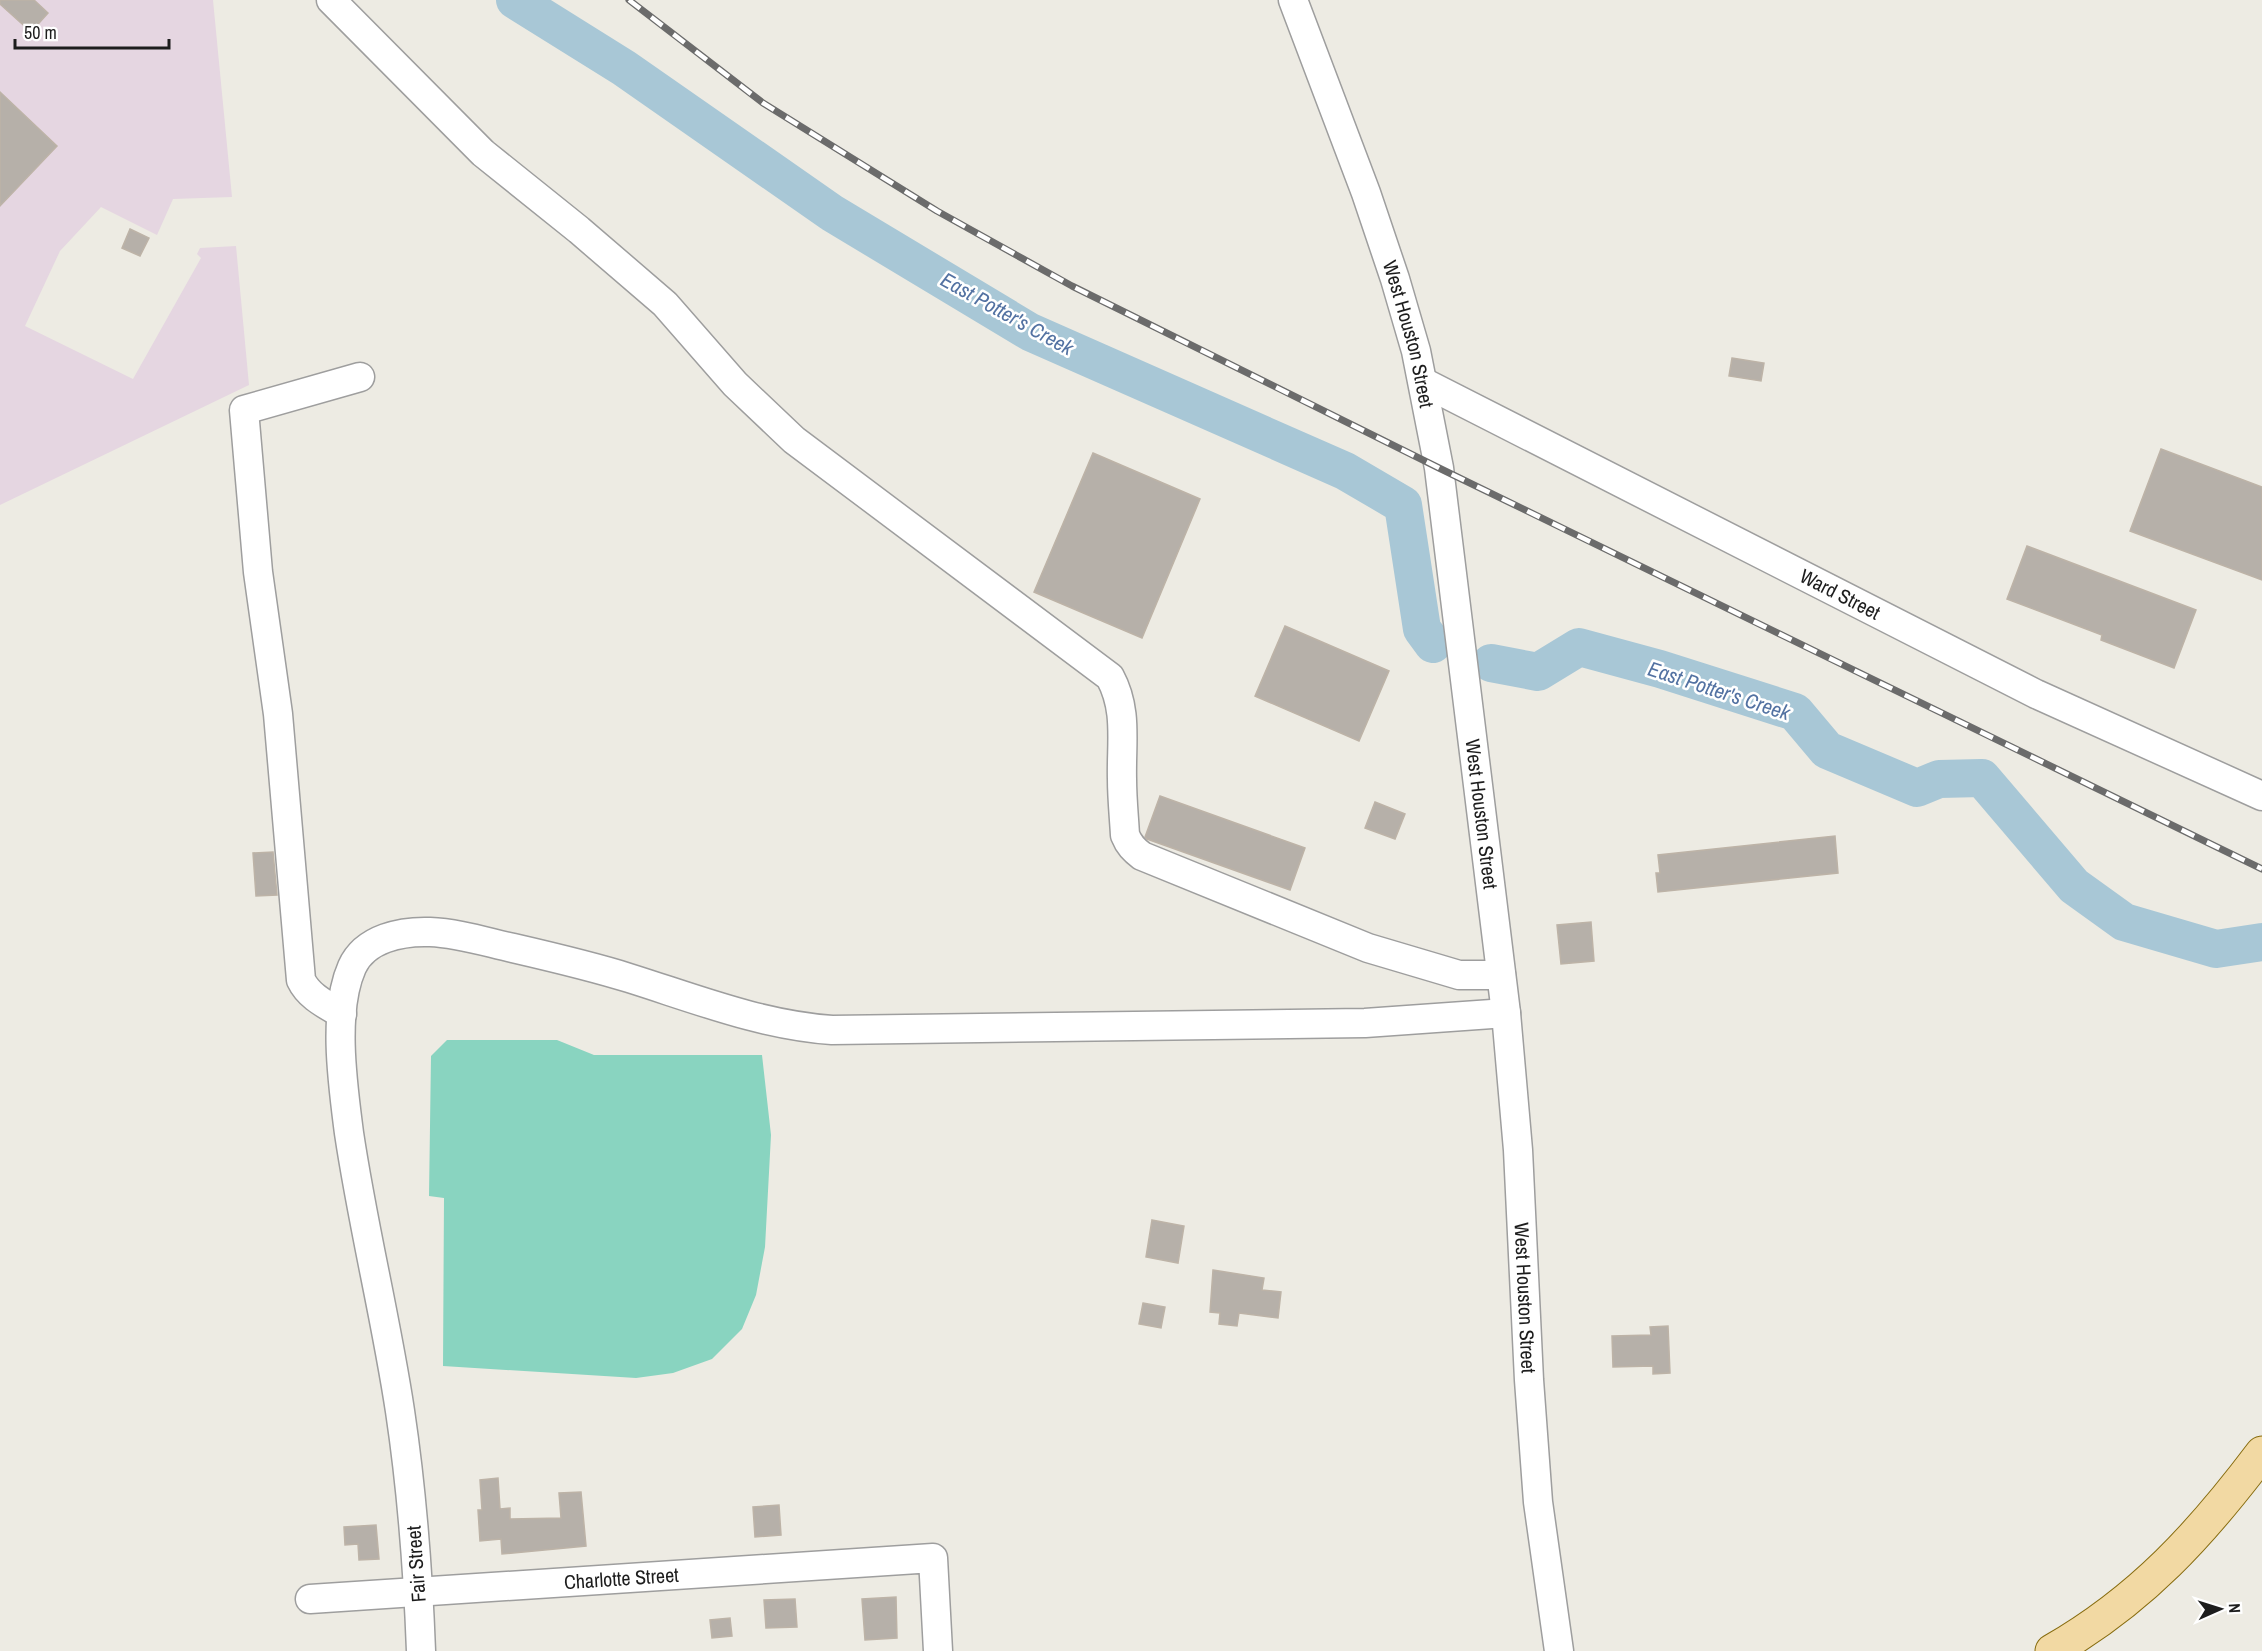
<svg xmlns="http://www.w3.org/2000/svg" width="2262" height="1651" viewBox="0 0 2262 1651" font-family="'Archivo Narrow',sans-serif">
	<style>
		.industrial { fill: #e5d6e1 }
		.pitch { fill: #89d4c0 }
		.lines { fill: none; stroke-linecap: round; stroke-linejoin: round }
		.river { stroke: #a8c7d6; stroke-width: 38 }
		.building { fill: #b6b0a9; stroke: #bdb3a7; stroke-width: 1.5 }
		.minor-casing { stroke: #9e9e9e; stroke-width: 31 }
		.major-casing { stroke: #876c0f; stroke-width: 35 }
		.minor { stroke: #fff; stroke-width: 28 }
		.major { stroke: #f2d9a3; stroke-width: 33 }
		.rail-casing { stroke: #6b6b6b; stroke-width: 7 }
		.rail { stroke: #fff; stroke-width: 4.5; stroke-dasharray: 14; stroke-linecap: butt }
		.labels { text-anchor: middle; stroke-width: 5; stroke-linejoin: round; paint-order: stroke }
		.street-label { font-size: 20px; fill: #1d1d1d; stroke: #fff }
		.water-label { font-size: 21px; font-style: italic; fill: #5372a2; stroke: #fff }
	</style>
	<rect width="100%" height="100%" fill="#edebe3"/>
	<polygon class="industrial" points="0,0 213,0 232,197 173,199 157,235 101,207 60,251 25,326 133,379 201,258 197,254 200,248 236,246 249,385 0,505"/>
	<polygon class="pitch" points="447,1040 557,1040 594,1055 762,1055 771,1135 765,1247 756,1295 742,1329 712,1359 673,1373 636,1378 443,1366 444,1198 429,1196 431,1056"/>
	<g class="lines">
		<g class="river">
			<polyline points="515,0 624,68 832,213 1030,332 1345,471 1403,505 1422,629 1433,644"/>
			<polyline points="1491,663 1538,672 1579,647 1660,669 1795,712 1827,750 1917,788 1939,779 1982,778 2074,886 2124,922 2216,949 2262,942"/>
		</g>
	</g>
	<g class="building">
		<polygon points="0,0 34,0 48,13 31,32 0,4"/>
		<polygon points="0,92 57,146 0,206"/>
		<polygon points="130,229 149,238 140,256 122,248"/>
		<polygon points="1732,358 1764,363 1761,381 1729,376"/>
		<polygon points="2161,449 2262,487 2262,580 2130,531"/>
		<polygon points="1093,453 1200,499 1142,638 1034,592"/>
		<polygon points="2027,546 2196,610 2174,668 2101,640 2102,635 2007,599"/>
		<polygon points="1285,626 1389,671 1359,741 1255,696"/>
		<polygon points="1160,796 1305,848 1290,890 1147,839 1145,837"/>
		<polygon points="1375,802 1405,814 1395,839 1365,828"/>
		<polygon points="1835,836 1838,873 1658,892 1656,873 1660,873 1658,855"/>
		<polygon points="273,852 277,895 256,896 253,853"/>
		<polygon points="1591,922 1594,961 1561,964 1557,925"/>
		<polygon points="1152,1220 1184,1226 1178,1263 1146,1257"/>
		<polygon points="1213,1270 1264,1278 1262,1290 1281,1292 1278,1318 1239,1313 1237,1326 1219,1324 1220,1313 1210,1312"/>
		<polygon points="1143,1303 1165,1307 1161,1328 1139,1324"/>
		<polygon points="1668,1326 1670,1373 1653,1374 1653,1366 1613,1367 1612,1336 1651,1335 1650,1327"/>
		<polygon points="498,1478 500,1509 510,1508 510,1519 561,1518 559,1493 581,1492 586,1546 502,1554 501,1539 480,1541 478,1510 482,1510 480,1480"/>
		<polygon points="779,1505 781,1535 755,1537 753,1507"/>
		<polygon points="376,1525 379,1559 359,1560 358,1544 345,1545 344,1527"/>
		<polygon points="896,1597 897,1638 865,1640 862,1599"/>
		<polygon points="795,1599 797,1627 766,1628 764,1600"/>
		<polygon points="730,1618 732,1636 712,1638 710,1620"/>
	</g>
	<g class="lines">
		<g class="minor-casing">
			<g id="minor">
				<path d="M331,0l152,153 96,77 86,74 70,80 59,56 316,237c18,33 11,66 12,102 0,19 2,38 3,56 4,10 9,15 17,21l226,92 91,27h42"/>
				<path id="s1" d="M1293,0l73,193 29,86 21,72 23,117 67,545 12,137 11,230 9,122 21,149"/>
				<path id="s2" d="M1423,382l613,312 226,102"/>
				<path d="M342,1014c-15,-9 -33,-17 -41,-34l-23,-266 -20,-142 -14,-162 116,-33"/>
				<path id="s3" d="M310,1599l623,-41 5,93"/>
				<path d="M421,1651c-3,-80 -9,-160 -21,-240 -14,-93 -37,-184 -51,-278 -6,-47 -17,-121 3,-166 13,-29 50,-36 78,-35 28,1 56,10 83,16 39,9 78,18 116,30 67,21 132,47 203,52l533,-7 141,-10"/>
			</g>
		</g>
		<g class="major-casing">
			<path id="major" d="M2052,1651c89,-51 149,-117 210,-198"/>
		</g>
		<use href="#minor" class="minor"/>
		<use href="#major" class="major"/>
		<g class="rail-casing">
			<polyline id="rail" points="629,0 763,103 937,211 1072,286 1439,468 2262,869"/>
		</g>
		<use href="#rail" class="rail"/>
	</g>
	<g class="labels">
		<g class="street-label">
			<text dy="7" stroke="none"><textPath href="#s1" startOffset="354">West Houston Street</textPath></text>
			<text dy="7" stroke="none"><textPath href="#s2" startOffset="468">Ward Street</textPath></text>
			<text dy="7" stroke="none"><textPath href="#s1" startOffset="840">West Houston Street</textPath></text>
			<text dy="7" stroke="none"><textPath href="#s1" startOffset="1326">West Houston Street</textPath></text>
			<text transform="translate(416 1564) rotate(-94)" y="7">Fair Street</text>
			<text dy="7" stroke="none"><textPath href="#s3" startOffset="312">Charlotte Street</textPath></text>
		</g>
		<g class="water-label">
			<text transform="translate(1007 314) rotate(29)" y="7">East Potter's Creek</text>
			<text transform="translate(1719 691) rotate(18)" y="7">East Potter's Creek</text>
		</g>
	</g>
	<g transform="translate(2220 1609) rotate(87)" stroke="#ffffff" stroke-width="4.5" paint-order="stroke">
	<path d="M0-4.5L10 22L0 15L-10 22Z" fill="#1d1d1d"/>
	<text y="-9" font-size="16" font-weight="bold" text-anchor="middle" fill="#1d1d1d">N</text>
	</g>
	<path d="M15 39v9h154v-9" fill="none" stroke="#1d1d1d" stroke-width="3"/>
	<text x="24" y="39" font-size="18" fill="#1d1d1d" stroke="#ffffff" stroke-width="4.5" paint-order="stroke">50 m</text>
</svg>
